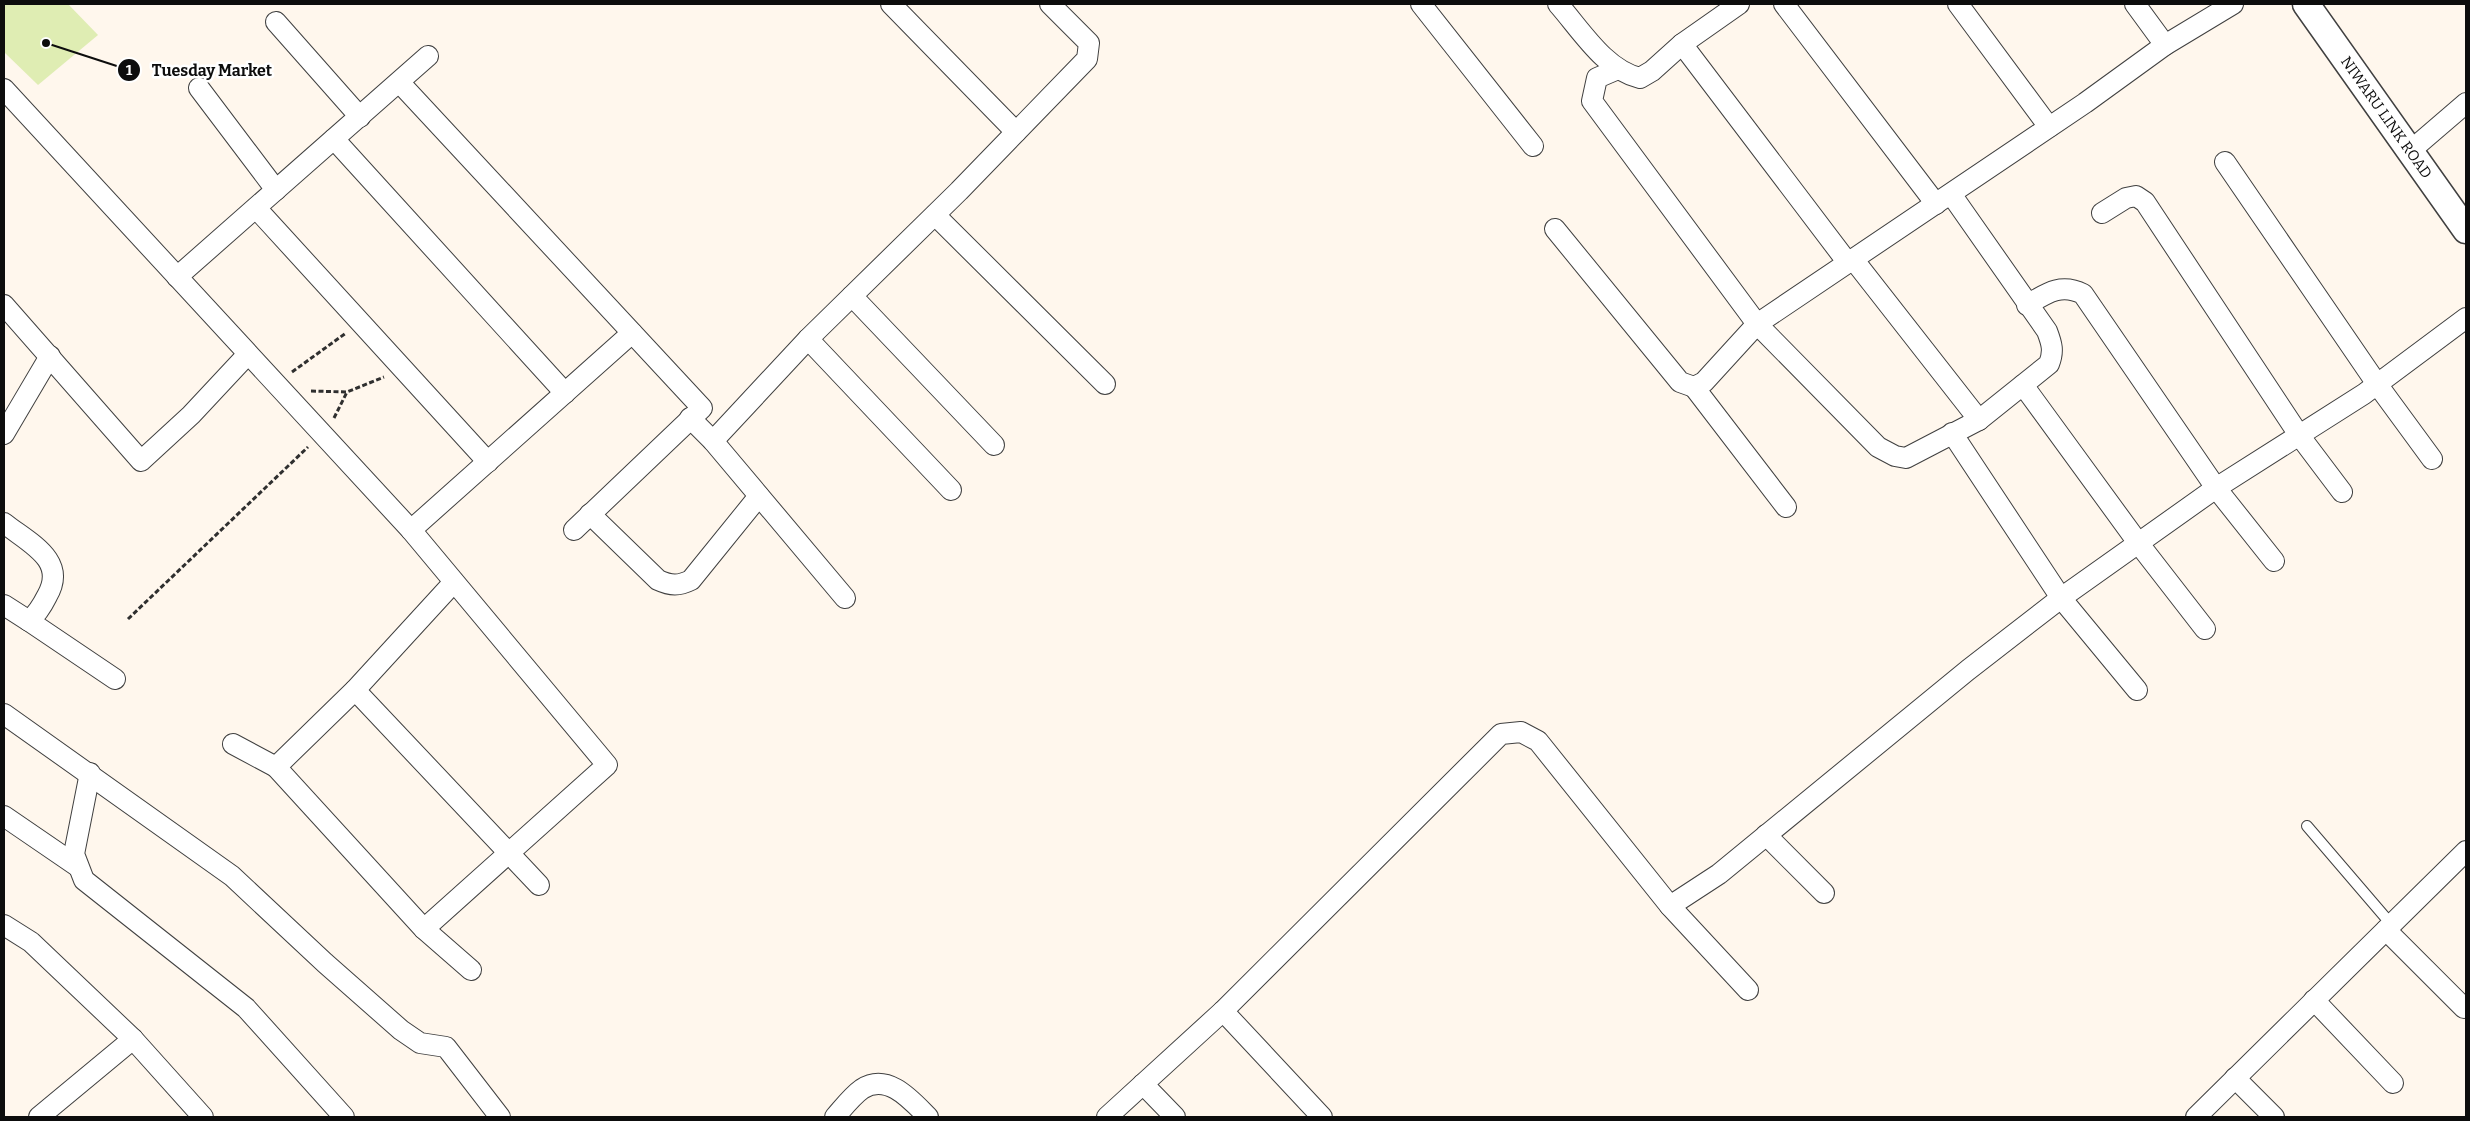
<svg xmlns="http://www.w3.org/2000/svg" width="2470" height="1121" viewBox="0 0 2470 1121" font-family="Bitter,serif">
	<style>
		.green { fill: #dfedb3 }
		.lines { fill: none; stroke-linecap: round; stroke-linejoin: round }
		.service-casing { stroke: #404040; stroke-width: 12 }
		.minor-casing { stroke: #404040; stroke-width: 22 }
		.tertiary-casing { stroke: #404040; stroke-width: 29 }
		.path { stroke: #2f2f2f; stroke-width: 3; stroke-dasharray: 5 2.5; stroke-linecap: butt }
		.service { stroke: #fff; stroke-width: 10 }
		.minor { stroke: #fff; stroke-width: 20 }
		.tertiary { stroke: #fff; stroke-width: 26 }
		.labels { text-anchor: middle; stroke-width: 5; stroke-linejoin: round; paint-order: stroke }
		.street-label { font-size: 15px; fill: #0d0d0d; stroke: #fff }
		.leader { fill: none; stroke: #0d0d0d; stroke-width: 2 }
		.callout-dot { fill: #0d0d0d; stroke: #fff; stroke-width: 2 }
		.mark-label { font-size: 15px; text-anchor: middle; font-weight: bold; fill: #fff }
		.callout-label { font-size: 16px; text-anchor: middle; font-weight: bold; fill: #0d0d0d; stroke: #fff; stroke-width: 5; stroke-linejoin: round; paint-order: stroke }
	</style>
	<rect width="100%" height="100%" fill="#fff7ed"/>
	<polygon class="green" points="4,4 68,4 98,35 38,85 4,52"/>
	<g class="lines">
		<g class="service-casing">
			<polyline id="service" points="2307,826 2391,924"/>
		</g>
		<g class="minor-casing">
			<g id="minor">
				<polyline points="891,4 1016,132"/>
				<polyline points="1421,4 1533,146"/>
				<path d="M1558,4c23,26 47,66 82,74l12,-7 30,-27 57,-40"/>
				<polyline points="1784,4 1936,204"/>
				<polyline points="1958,4 2049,127"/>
				<polyline points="2135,4 2165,45"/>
				<polyline points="276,22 360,117"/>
				<polyline points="1682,44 1848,263"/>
				<polyline points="1618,69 1597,78 1592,101 1757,324 2085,103 2165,45 2233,4"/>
				<polyline points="400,83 702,408 574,530"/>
				<polyline points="199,88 276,190"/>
				<polyline points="4,89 411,530 607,765 424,929"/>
				<polyline points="334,139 565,393"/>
				<polyline points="2409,152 2466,103"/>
				<polyline points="2225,162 2377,384 2432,459"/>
				<polyline points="256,208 488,462"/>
				<polyline points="2102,213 2126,198 2136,196 2145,202 2299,435 2342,492"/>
				<polyline points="935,215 1105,384"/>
				<path d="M1555,229l125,153 14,5 10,-5 53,-58 121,123 17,9 11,2 73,-38 70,-56c5,-13 3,-20 -2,-33l-96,-137"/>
				<polyline points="1853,259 1979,420"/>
				<polyline points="177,277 428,56"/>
				<polyline points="852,296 994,445"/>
				<polyline points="4,305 141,461 191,415 248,354"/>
				<path d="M2027,305c20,-12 34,-22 56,-11l133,194 58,73"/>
				<polyline points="808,339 951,490"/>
				<polyline points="2023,385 2139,544 2205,629"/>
				<polyline points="1694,387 1786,507"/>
				<polyline points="690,418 713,441 845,598"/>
				<polyline points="1952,433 2061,598 2137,690"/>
				<polyline points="4,434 50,356"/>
				<polyline points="713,441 808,339 959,191 1087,59 1089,43 1050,4"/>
				<path d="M590,514l68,66c13,6 21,6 33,0l68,-84"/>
				<path d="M4,523c25,20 64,37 43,73 -5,10 -10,18 -18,25l86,58"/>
				<polyline points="411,530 632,333"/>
				<polyline points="4,605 29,621"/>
				<polyline points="355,690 539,885"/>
				<polyline points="4,714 232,876 325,963 401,1030 420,1043 446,1047 500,1117"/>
				<polyline points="233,744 276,767 424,929 471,970"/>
				<polyline points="276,767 355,690 454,582"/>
				<polyline points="90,773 74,854 84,880 246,1008 344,1117"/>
				<polyline points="4,816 77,866"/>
				<polyline points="1766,835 1824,893"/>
				<polyline points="1670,906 1748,990"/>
				<polyline points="4,925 31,942 133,1039 203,1117"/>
				<polyline points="2386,930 2464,1008"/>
				<polyline points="2314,1000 2393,1083"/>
				<polyline points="1223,1011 1322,1117"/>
				<polyline points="2235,1078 2274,1117"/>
				<polyline points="1143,1084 1175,1117"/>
				<polyline points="39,1117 133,1039"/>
				<path d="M835,1117c8,-9 17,-21 27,-28 26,-17 50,12 66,28"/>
				<polyline points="1107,1117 1223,1011 1501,734 1521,732 1538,741 1670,906 1719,874 1968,670 2061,598 2216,488 2364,394 2466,318"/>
				<polyline points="2196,1117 2466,851"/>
			</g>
		</g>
		<g class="tertiary-casing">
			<g id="tertiary">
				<path id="s1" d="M2306,4l160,226"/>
			</g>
		</g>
		<g class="path">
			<polyline points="292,372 346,333"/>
			<polyline points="311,391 347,392 384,377"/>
			<polyline points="334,418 347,392"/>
			<polyline points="128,619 308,447"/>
		</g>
		<use href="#service" class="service"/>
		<use href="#minor" class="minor"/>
		<use href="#tertiary" class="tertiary"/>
	</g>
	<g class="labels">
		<g class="street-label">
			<text dy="5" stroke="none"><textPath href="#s1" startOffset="139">NIWARU LINK ROAD</textPath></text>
		</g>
	</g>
	<path class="leader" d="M46 43L129 70"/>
	<g class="callout-dot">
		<circle cx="46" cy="43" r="5"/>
		<circle cx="129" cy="70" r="12"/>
	</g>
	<g class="mark-label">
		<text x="129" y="75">1</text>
	</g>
	<g class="callout-label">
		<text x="212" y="76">Tuesday Market</text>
	</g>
	<rect width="2470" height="1121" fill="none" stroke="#0d0d0d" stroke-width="10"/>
</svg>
